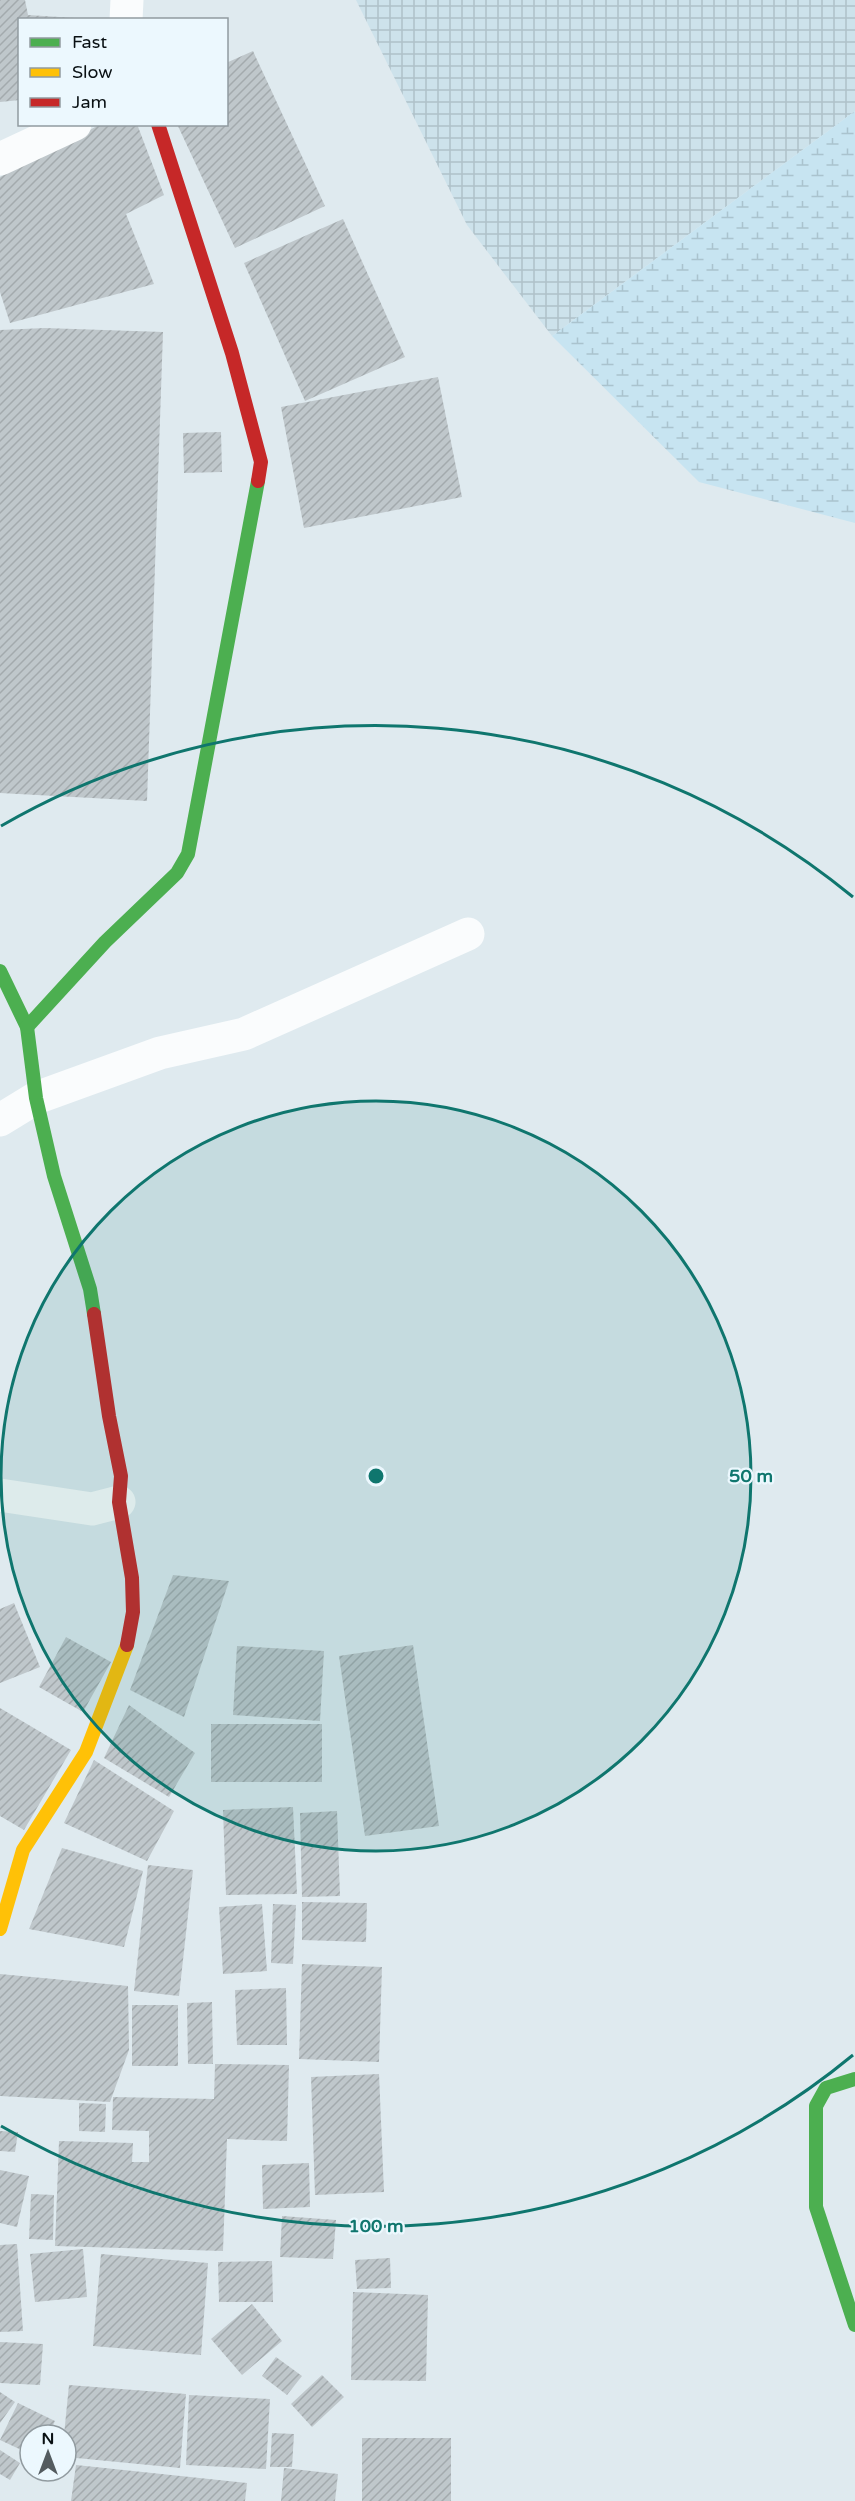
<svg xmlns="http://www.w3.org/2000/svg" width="855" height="2501" viewBox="0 0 855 2501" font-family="'Varela Round',sans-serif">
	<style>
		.industrial { fill: url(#industrial-grid) }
		.wetland { fill: url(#wetland-marsh) }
		.building { fill: url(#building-hatch) }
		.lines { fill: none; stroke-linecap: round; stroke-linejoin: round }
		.street { stroke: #fafcfd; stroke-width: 33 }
		.fast { stroke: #4caf50; stroke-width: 14 }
		.slow { stroke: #ffc107; stroke-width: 14 }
		.jam { stroke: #c62828; stroke-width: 14 }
		.ring { fill: none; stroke: #0f766e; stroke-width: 3 }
		.centre { fill: #0f766e; stroke: #ecf8fe; stroke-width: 3 }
		.ring-label { font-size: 18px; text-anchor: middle; font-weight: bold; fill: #0f766e; stroke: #ecf8fe; stroke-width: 4.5; stroke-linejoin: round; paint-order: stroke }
	</style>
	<defs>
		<pattern id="industrial-grid" width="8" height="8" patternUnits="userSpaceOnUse" patternTransform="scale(1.5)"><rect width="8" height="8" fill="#cde2eb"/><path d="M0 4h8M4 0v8" fill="none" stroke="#afc1c9"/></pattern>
		<pattern id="wetland-marsh" width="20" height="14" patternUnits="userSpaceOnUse" patternTransform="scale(1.5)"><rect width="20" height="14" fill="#c7e4f1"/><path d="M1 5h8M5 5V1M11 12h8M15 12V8" fill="none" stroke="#aac3ce"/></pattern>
		<pattern id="building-hatch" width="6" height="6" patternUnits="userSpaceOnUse" patternTransform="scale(1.5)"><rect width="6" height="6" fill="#bfc7cb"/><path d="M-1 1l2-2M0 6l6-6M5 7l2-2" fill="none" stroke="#a3aaad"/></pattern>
	</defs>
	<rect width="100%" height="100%" fill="#dfeaef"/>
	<polygon class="industrial" points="356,0 855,0 855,111 552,336 467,225"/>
	<polygon class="wetland" points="855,111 855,523 699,482 552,336"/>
	<g class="building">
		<polygon points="0,0 25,0 28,15 75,18 75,20 20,20 20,100 0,102"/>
		<polygon points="253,51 325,206 235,248 177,124 226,124 226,63"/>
		<polygon points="101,124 137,124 164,195 126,214 154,284 10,323 0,292 0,177"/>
		<polygon points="343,219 405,357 305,401 244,263"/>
		<polygon points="45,328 163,332 147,801 0,793 0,330"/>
		<polygon points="438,377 462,497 304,528 281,407"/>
		<polygon points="221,432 222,472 184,473 183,433"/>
		<polygon points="173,1575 229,1581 184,1717 130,1690"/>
		<polygon points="14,1603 40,1667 0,1683 0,1609"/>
		<polygon points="66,1637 111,1662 83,1712 39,1687"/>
		<polygon points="413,1645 439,1826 365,1836 339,1656"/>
		<polygon points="237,1646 324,1651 320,1721 233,1715"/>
		<polygon points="129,1705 195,1753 169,1797 104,1758"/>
		<polygon points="0,1708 71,1750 24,1830 0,1816"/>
		<rect x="211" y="1724" width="111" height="58"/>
		<polygon points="94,1760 174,1811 147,1861 64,1823"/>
		<polygon points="293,1807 297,1894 226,1895 223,1810"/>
		<polygon points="337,1811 340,1896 302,1897 300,1813"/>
		<polygon points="62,1848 143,1871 124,1947 29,1929"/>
		<polygon points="148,1865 193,1870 179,1996 134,1991"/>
		<polygon points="302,1902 367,1903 366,1942 302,1940"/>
		<polygon points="262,1904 267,1971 223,1974 219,1907"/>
		<polygon points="273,1904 296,1905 293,1964 271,1963"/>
		<polygon points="302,1964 382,1967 379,2062 299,2059"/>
		<polygon points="0,1974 128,1986 129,2050 110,2102 0,2096"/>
		<polygon points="286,1988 287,2045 237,2045 235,1990"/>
		<polygon points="212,2002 213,2064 188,2064 187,2003"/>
		<rect x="132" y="2005" width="46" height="61"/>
		<polygon points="215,2064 289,2065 287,2141 227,2139 223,2251 55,2246 59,2141 133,2143 132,2162 149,2162 149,2131 112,2130 113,2097 214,2099"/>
		<polygon points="379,2074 384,2192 315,2195 311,2077"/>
		<polygon points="79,2103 106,2104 105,2132 79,2131"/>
		<polygon points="0,2131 18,2132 15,2152 0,2151"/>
		<polygon points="309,2163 310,2207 263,2209 262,2165"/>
		<polygon points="0,2170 29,2176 17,2227 0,2223"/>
		<polygon points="31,2194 54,2195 53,2240 29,2239"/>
		<polygon points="282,2216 336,2220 333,2259 280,2257"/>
		<polygon points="17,2244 23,2331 0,2332 0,2245"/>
		<polygon points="83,2249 87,2297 35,2302 30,2254"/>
		<polygon points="101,2254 208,2263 201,2355 93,2346"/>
		<polygon points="390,2258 391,2288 357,2289 355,2260"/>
		<polygon points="272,2261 273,2302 219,2302 218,2262"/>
		<polygon points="353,2292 428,2295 426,2381 351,2380"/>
		<polygon points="252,2304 282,2341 242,2375 211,2339"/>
		<polygon points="0,2342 43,2344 40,2385 0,2383"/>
		<polygon points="276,2357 302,2376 287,2395 262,2376"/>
		<polygon points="322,2375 344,2397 312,2427 291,2404"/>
		<polygon points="69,2385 186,2394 180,2468 66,2457 66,2435 64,2435"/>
		<polygon points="0,2392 15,2402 0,2423"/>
		<polygon points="189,2395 270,2399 266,2469 186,2465"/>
		<polygon points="18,2403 55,2421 48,2435 30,2435 30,2454 0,2440"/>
		<polygon points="272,2433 294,2434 292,2467 270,2467"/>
		<rect x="362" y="2438" width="89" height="63"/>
		<polygon points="0,2450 20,2463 10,2480 0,2474"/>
		<polygon points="76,2465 247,2483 245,2501 71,2501"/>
		<polygon points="284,2468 338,2474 335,2501 281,2501"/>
	</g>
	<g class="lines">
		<g class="street">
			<polyline points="126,20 127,0"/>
			<polyline points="0,159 75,124"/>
			<polyline points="0,1120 36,1098 160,1053 244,1034 468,934"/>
			<polyline points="0,1495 92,1509 119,1502"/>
		</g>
		<g class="fast">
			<polyline points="0,971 27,1027 36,1098 54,1176 90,1289 94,1314"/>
			<polyline points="27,1027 105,942 177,873 188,854 258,481"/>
			<polyline points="855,2079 826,2088 816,2106 816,2207 855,2325"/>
		</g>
		<polyline class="slow" points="0,1929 23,1850 86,1752 127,1645"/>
		<g class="jam">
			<polyline points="158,124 232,353 261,462 258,481"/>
			<polyline points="94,1314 109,1416 121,1476 119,1502 132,1578 133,1612 127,1645"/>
		</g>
	</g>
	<circle cx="376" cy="1476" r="375" fill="#0f766e" fill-opacity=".12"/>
	<g class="ring">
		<circle cx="376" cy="1476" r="375"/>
		<path d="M853 2055A750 750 0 0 1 1 2126M1 826A750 750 0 0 1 853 897"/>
	</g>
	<circle cx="376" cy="1476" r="9" class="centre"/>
	<g class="ring-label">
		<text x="751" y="1482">50 m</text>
		<text x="376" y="2232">100 m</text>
	</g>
	<rect x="18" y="18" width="210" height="108" fill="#ecf8fe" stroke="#919ba0" stroke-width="1.5"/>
	<rect x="30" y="38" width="30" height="9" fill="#4caf50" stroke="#919ba0" stroke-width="1.5"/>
	<text x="72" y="48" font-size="18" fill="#091013">Fast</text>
	<rect x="30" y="68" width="30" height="9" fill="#ffc107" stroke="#919ba0" stroke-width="1.5"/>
	<text x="72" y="78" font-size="18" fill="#091013">Slow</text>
	<rect x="30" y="98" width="30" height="9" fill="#c62828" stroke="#919ba0" stroke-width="1.5"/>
	<text x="72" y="108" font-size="18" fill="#091013">Jam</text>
	<g transform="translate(48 2453)"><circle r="28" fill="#ecf8fe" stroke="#919ba0" stroke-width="1.5"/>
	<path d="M0-4.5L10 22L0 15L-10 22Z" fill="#545c60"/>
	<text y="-9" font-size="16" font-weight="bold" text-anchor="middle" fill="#091013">N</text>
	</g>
</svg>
